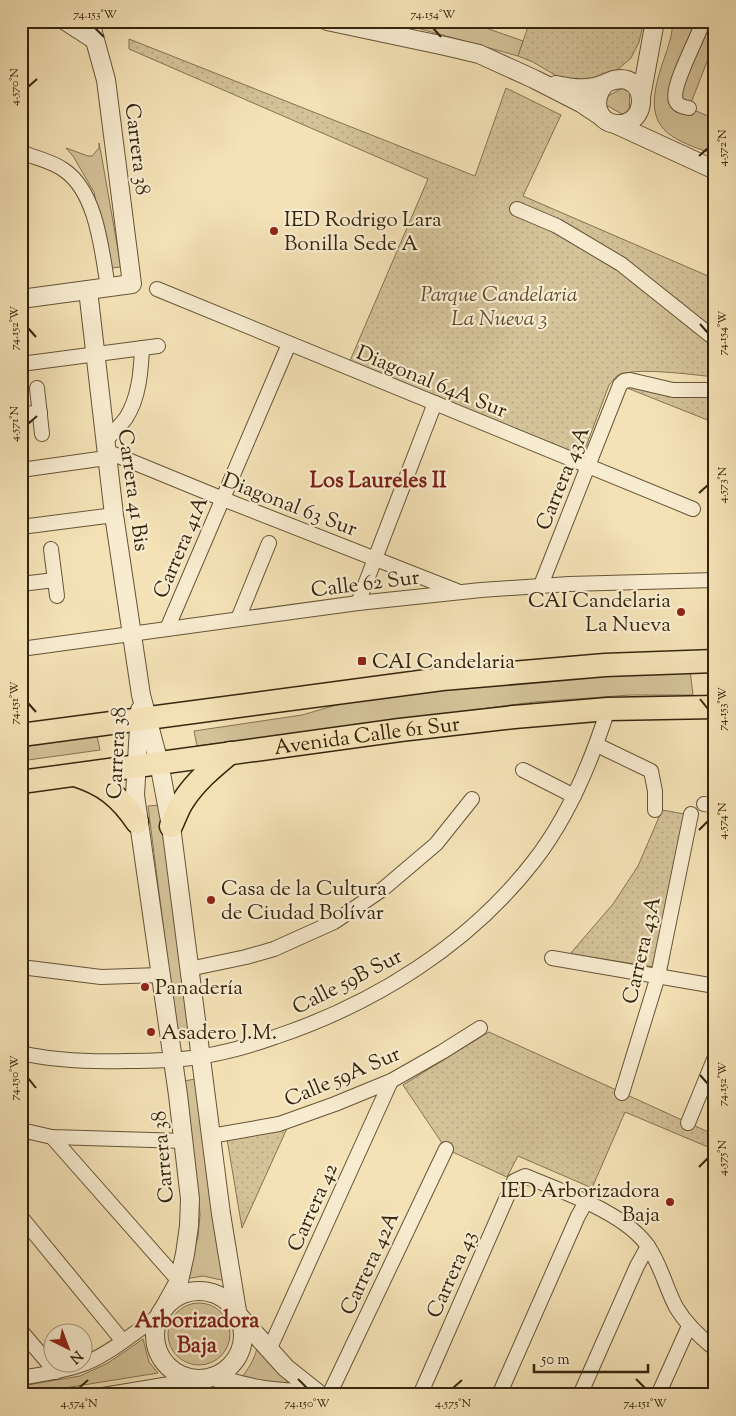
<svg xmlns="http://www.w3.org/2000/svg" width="736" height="1416" viewBox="0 0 736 1416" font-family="'Sorts Mill Goudy',serif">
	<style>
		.grass { fill: #d4c299; stroke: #847452 }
		.park { fill: url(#park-dots); stroke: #847452 }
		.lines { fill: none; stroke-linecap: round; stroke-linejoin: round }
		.minor-casing { stroke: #655436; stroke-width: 16 }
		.tertiary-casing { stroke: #655436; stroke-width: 20 }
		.primary-casing { stroke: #35250c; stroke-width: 25 }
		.minor { stroke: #f8ecd0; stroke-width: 14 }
		.tertiary { stroke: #f8ecd0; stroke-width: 18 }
		.primary { stroke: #f4e2b6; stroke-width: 22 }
		.ticks { fill: none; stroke: #35250c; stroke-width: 2 }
		.poi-dot { fill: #8f2418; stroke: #f8ecd0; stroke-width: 2 }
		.labels { text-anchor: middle; stroke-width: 4.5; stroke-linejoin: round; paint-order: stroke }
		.street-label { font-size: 21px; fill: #35250c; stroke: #f8ecd0 }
		.poi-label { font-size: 21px; fill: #35250c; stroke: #f8ecd0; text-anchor: start }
		.park-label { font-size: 21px; font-style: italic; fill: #5d4c2f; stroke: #f8ecd0 }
		.neighbourhood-label { font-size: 22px; font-weight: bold; fill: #7a1f14; stroke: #f8ecd0 }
		.neatline { fill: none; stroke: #35250c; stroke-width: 2 }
		.ticks-label { font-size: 12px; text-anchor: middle; fill: #35250c }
	</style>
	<defs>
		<pattern id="park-dots" width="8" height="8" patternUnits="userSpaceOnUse" patternTransform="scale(1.25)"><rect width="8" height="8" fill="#d4c299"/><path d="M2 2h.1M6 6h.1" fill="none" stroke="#b7a783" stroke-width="1.8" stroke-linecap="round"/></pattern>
	</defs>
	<rect width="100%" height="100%" fill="#f4e2b6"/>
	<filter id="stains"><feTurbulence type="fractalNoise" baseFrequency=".004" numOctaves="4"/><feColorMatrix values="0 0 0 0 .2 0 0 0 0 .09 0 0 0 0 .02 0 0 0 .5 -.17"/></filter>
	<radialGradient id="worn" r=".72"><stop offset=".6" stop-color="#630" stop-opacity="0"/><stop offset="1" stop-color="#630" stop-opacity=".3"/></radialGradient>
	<g class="grass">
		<polygon points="392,21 466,21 523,41 518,56"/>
		<path d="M673,21h42v20l-26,67 26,11v36c-14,-6 -30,-10 -43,-19 -34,-22 -10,-66 -2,-96 2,-6 2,-12 3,-19z"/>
		<polygon points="630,84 629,118 599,101"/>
		<polygon points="99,143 101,153 121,267 110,268 94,192 73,156 66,148 88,156 92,156 99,148"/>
		<polygon points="690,670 693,695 630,695 534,702 197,746 194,731 302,715 350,701 531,679"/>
		<polygon points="97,736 100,750 21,761 21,747"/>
		<polygon points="160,805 189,1033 177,1034 148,806"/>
		<polygon points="195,1079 219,1254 226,1281 203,1276 185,1279 198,1237 200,1214 184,1081"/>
		<circle cx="199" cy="1334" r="31"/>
		<polygon points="143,1339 149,1362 158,1373 21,1395 21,1386 80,1376 108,1363"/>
		<path d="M257,1348l35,39 -52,-7c8,-11 14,-19 17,-32z"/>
	</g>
	<g class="park">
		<polygon points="530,21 644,21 644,22 639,42 631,58 616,71 581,82 560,78 533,62 518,56"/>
		<path d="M129,39l346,137 31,-88 55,27 -38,81 192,83v98c-21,-2 -83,-11 -98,-1 -3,2 -5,6 -8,9l-28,75 -232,-97 79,-184 -299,-130z"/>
		<polygon points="629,385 676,397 715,396 715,423 627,388"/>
		<polygon points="662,810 696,816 667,969 570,954 613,904 638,866"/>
		<polygon points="489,1032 715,1135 715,1150 625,1112 592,1188 518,1156 507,1177 446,1149 403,1085"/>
		<polygon points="289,1124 242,1228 227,1139"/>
	</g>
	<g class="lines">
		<g class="minor-casing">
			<g id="minor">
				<polyline points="62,21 96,43"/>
				<path d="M689,108c-5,-1 -11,-2 -13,-7 -6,-14 22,-62 27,-80"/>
				<path d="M21,152c14,6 31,9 43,18 33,22 38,82 44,118"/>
				<polyline points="517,209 557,226 621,264 715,339"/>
				<polyline points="157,289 693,509"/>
				<polyline points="21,364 158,346"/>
				<polyline points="37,388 42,434"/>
				<polyline points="21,415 40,412"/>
				<path d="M105,441c7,-7 15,-15 21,-23 13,-20 15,-47 16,-70"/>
				<polyline points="106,451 223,499 457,591"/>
				<polyline points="21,470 106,458"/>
				<polyline points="21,527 114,515"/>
				<polyline points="51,549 57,596"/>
				<polyline points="21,584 55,580"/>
				<polyline points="541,585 620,385 624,381 630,380 673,390 715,390"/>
				<polyline points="358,603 435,403"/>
				<polyline points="238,619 269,543"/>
				<polyline points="167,629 289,344"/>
				<polyline points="21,649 358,603 481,590 569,584 715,580"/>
				<polyline points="597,745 651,771 655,791 655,810"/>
				<polyline points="523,770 574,796"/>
				<polyline points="704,804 715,806"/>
				<polyline points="552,958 715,986"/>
				<polyline points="21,967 101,977 160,975"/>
				<polyline points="189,969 246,957 274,949 334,922 383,889 436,844 472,799"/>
				<path d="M21,1053c35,8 70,9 105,8 24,0 48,0 72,-4 26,-4 52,-11 77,-20 99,-33 194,-92 259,-176 35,-45 57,-98 74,-152"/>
				<polyline points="622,1093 658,976 691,814"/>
				<polyline points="688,1123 715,1057"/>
				<polyline points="21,1130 52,1137 184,1141"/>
				<polyline points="211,1136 279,1124 335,1104 391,1081 442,1052 480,1028"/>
				<polyline points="52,1137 179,1281"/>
				<polyline points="21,1217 122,1340"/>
				<polyline points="21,1331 56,1372"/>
				<polyline points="269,1350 391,1081"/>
				<path d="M21,1378c22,-4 44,-7 65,-15 26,-11 52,-33 75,-49"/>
				<polyline points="103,1395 200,1379"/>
				<polyline points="329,1395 446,1149"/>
				<path d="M420,1395l94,-214 11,-5c36,15 103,38 124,72 12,18 17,40 27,59 10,17 24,30 39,42"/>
				<polyline points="499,1395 578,1216 586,1202"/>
				<polyline points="580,1395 637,1266 648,1246"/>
				<polyline points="658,1395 689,1326"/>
			</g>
		</g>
		<g class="tertiary-casing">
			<g id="tertiary">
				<polyline points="327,21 445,46 479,54 534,79 581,103 602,117"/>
				<path d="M556,85c13,3 25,5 38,2 11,-2 21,-11 33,-7 22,8 17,42 -6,44 -24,2 -31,-24 -16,-40"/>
				<polyline points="641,97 655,21"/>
				<polyline points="615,124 715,170"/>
				<polyline points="88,290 114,515 141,695 159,763 171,826 221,1214 237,1311"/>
				<polyline points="21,299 132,284 106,80 93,33 92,21"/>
				<polyline points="140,710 135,795 178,1095 190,1199 189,1226 185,1254 179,1281 164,1308"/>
				<circle cx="199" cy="1335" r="44"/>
				<polyline points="240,1317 286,1368 320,1395"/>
				<path d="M214,1377c38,13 61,16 102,16"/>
			</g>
		</g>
		<g class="primary-casing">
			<g id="primary">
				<polyline points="21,735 442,679 605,665 715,661"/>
				<path d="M75,775c29,9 45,22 62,47"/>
				<path id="s1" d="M21,782l379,-52 114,-13 94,-8 107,-2"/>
				<path d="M171,826c4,-8 7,-18 12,-25 12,-19 30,-34 47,-48"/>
			</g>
		</g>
		<use href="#minor" class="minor"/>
		<use href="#tertiary" class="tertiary"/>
		<use href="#primary" class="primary"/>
	</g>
	<path class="ticks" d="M95,28l9,9M433,28l8,9M28,87l9,-8M699,156l9,-8M700,324l8,9M28,328l8,9M28,424l9,-8M699,493l9,-8M700,699l8,10M28,703l8,9M699,830l9,-9M700,1075l8,9M28,1078l8,10M699,1167l9,-9M298,1379l9,9M636,1379l9,9M79,1388l9,-8M453,1388l9,-8"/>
	<g class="poi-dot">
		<circle cx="274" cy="231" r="5"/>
		<circle cx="681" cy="612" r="5"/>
		<rect x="357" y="656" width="10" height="10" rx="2.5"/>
		<circle cx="211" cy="900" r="5"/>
		<circle cx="145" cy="987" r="5"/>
		<circle cx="151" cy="1032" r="5"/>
		<circle cx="670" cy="1202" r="5"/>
	</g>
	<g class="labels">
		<g class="street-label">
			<text transform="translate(138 149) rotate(83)" y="7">Carrera 38</text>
			<text transform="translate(432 381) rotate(22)" y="7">Diagonal 64A Sur</text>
			<text transform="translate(562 478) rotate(-68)" y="7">Carrera 43A</text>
			<text transform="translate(134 490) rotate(82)" y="7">Carrera 41 Bis</text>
			<text transform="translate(290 504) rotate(21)" y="7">Diagonal 63 Sur</text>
			<text transform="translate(180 547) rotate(-67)" y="7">Carrera 41A</text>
			<text transform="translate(365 583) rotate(-7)" y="7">Calle 62 Sur</text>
			<text dy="7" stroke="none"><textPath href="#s1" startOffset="349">Avenida Calle 61 Sur</textPath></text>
			<text transform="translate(116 753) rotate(-87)" y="7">Carrera 38</text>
			<text transform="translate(641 950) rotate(-77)" y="7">Carrera 43A</text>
			<text transform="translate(347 981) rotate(-27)" y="7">Calle 59B Sur</text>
			<text transform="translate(342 1076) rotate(-23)" y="7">Calle 59A Sur</text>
			<text transform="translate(162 1157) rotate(-95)" y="7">Carrera 38</text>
			<text transform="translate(312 1207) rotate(-66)" y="7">Carrera 42</text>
			<text transform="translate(369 1263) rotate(-65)" y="7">Carrera 42A</text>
			<text transform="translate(451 1274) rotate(-66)" y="7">Carrera 43</text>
		</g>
		<g class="poi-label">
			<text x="284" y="226">IED Rodrigo Lara<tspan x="284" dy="24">Bonilla Sede A</tspan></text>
			<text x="671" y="607" text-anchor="end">CAI Candelaria<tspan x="671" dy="24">La Nueva</tspan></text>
			<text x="372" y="668">CAI Candelaria</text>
			<text x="221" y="895">Casa de la Cultura<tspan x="221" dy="24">de Ciudad Bolívar</tspan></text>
			<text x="155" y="994">Panadería</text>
			<text x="161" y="1039">Asadero J.M.</text>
			<text x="660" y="1197" text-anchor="end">IED Arborizadora<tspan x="660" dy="24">Baja</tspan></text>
		</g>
		<g class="park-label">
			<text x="499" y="301">Parque Candelaria<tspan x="499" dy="24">La Nueva 3</tspan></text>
		</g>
		<g class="neighbourhood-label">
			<text x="378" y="487">Los Laureles II</text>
			<text x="197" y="1327">Arborizadora<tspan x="197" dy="25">Baja</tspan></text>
		</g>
	</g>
	<rect width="736" height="1416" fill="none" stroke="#f4e2b6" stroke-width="55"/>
	<g transform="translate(68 1348) rotate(138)"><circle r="24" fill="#f8ecd0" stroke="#aa9c82"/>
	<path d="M0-4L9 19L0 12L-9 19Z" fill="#8f2418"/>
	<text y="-8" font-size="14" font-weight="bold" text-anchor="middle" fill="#35250c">N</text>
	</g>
	<path d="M534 1364v8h114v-8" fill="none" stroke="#35250c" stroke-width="2.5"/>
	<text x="541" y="1364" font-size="15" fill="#35250c" stroke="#f8ecd0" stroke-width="4" paint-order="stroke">50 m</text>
	<rect x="28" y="28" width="680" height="1360" class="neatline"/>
	<g class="ticks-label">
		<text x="95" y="18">74.153°W</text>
		<text x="433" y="18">74.154°W</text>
		<text transform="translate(14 87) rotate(-90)" y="4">4.570°N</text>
		<text transform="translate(722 148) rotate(-90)" y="4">4.572°N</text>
		<text transform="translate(14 328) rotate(-90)" y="4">74.152°W</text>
		<text transform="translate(722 333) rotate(-90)" y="4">74.154°W</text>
		<text transform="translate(14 424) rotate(-90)" y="4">4.571°N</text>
		<text transform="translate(722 485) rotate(-90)" y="4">4.573°N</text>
		<text transform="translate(14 703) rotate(-90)" y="4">74.151°W</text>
		<text transform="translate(722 709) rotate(-90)" y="4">74.153°W</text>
		<text transform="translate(722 821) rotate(-90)" y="4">4.574°N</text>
		<text transform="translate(14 1078) rotate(-90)" y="4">74.150°W</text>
		<text transform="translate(722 1084) rotate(-90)" y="4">74.152°W</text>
		<text transform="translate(722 1158) rotate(-90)" y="4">4.575°N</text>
		<text x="79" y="1407">4.574°N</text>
		<text x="307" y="1407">74.150°W</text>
		<text x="453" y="1407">4.575°N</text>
		<text x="645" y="1407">74.151°W</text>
	</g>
	<rect width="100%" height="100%" filter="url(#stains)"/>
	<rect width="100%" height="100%" fill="url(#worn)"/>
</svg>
